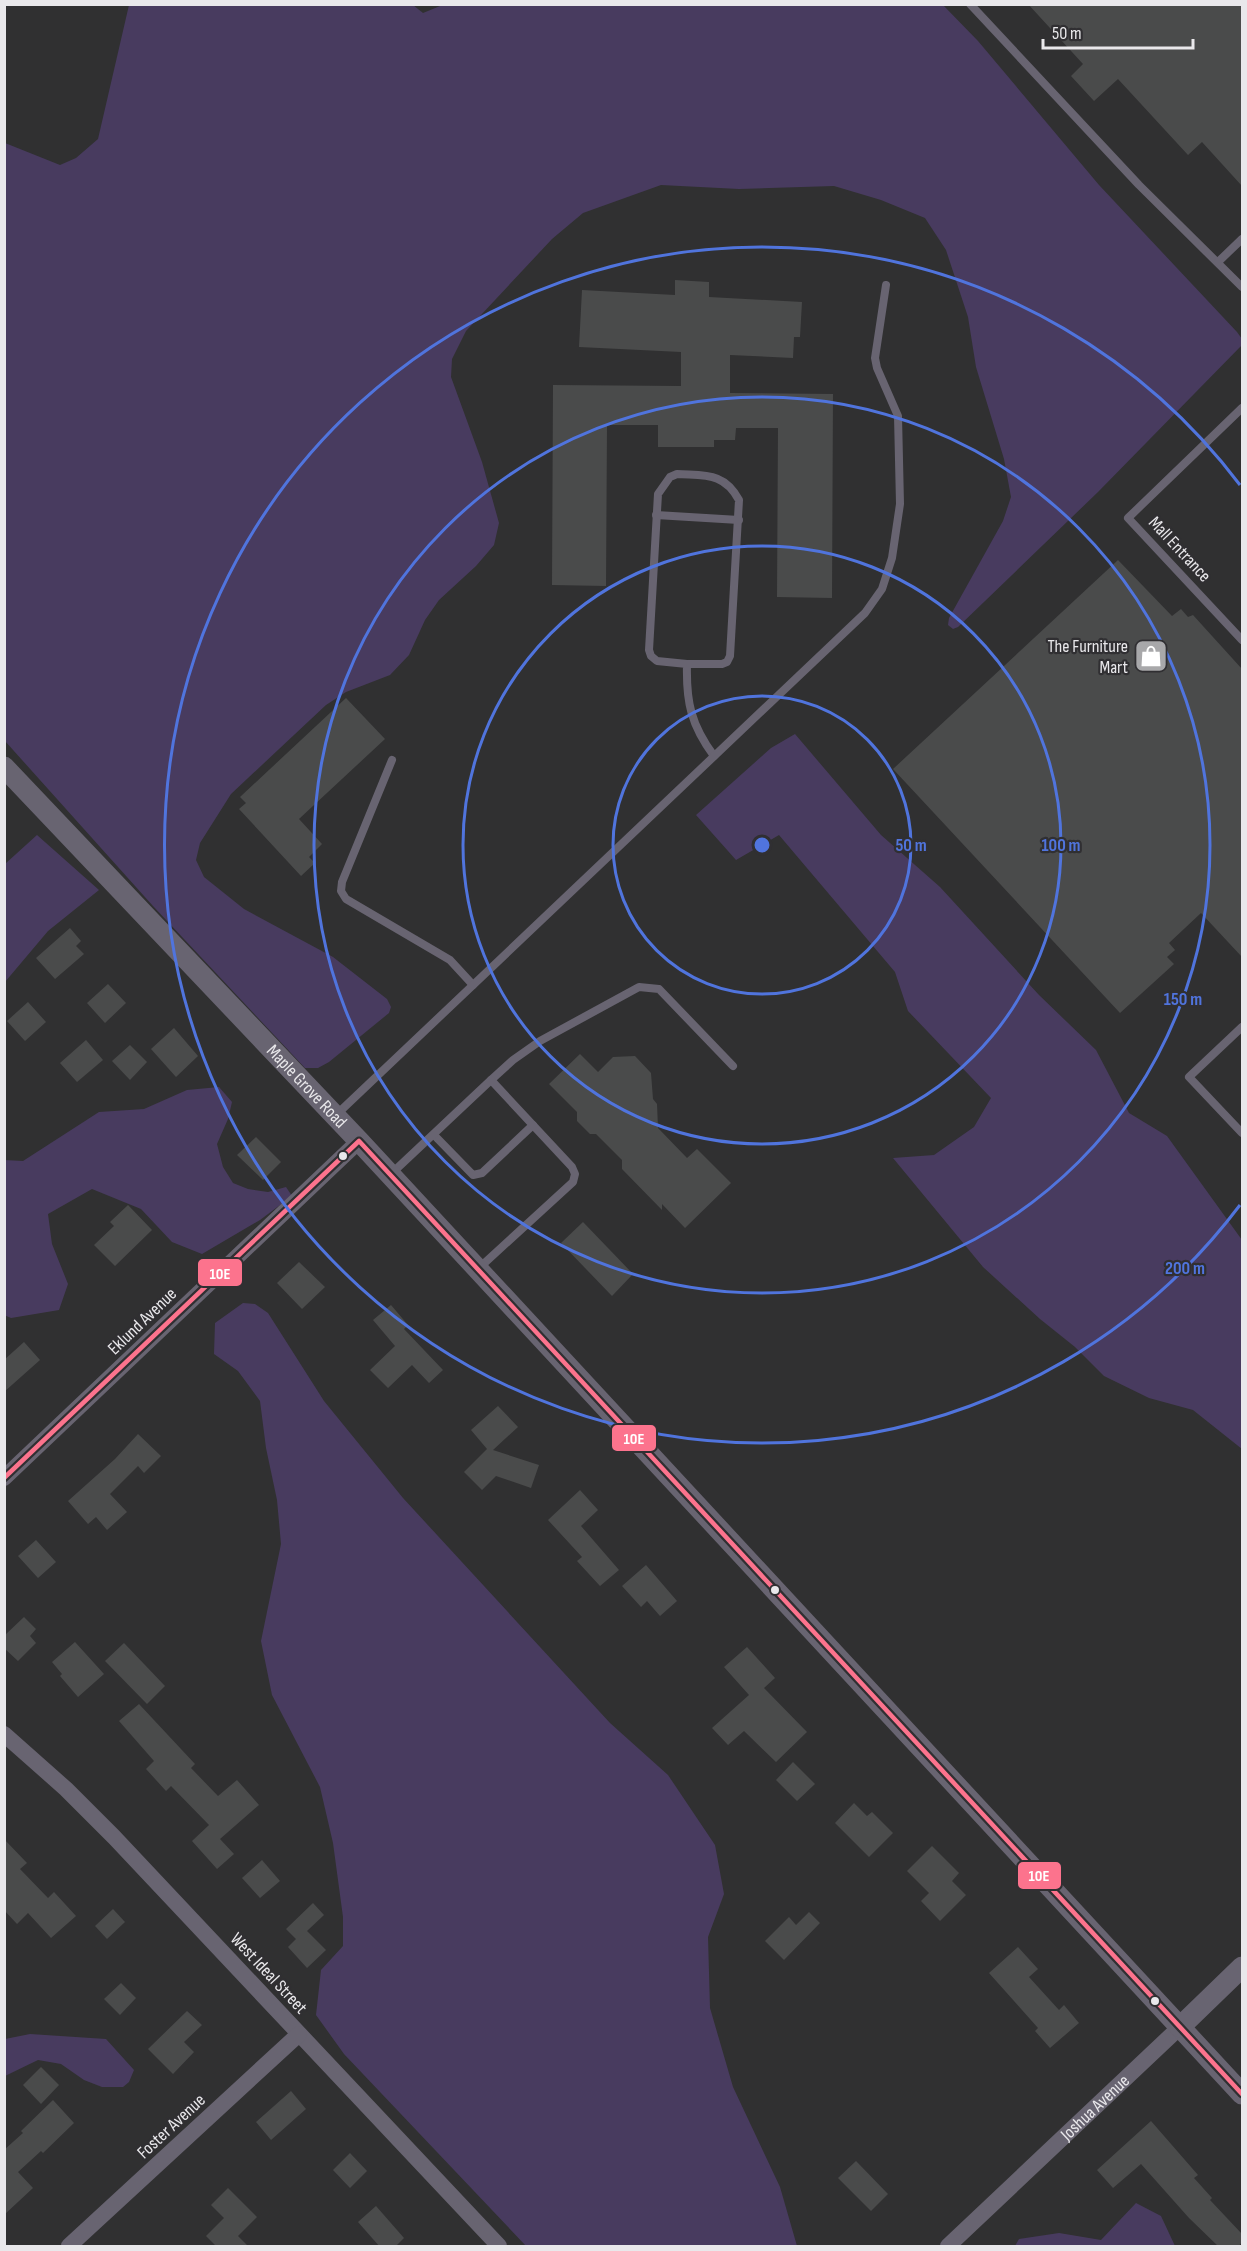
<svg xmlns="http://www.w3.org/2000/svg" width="1247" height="2251" viewBox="0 0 1247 2251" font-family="'Sofia Sans Condensed',sans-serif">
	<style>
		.green { fill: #483b5f }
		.building { fill: #4a4b4b }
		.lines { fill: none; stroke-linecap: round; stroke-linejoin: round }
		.service { stroke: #686471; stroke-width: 8 }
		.minor { stroke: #686471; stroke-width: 16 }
		.tertiary { stroke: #686471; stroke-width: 21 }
		.bus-1-casing { stroke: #302f32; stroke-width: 9 }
		.bus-1 { stroke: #fc738d; stroke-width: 4.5 }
		.ring { fill: none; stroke: #5074dd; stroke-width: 3 }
		.bus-dot { fill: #e9e8eb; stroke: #302f32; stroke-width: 2 }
		.labels { text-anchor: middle; stroke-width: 4.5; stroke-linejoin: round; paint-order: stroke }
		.street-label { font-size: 18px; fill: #e9e8eb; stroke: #302f32 }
		.poi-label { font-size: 18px; fill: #e9e8eb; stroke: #302f32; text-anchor: end }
		.centre { fill: #5074dd; stroke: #302f32; stroke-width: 3 }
		.ring-label { font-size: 18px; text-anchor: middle; font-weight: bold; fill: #5074dd; stroke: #302f32; stroke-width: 4.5; stroke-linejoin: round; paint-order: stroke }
		.line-badge { stroke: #302f32; stroke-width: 2 }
		.badge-label { font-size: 16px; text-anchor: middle; font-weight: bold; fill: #fff }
	</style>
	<rect width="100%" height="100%" fill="#303031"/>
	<g class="green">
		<polygon points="413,5 423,13 445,4 943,5 978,41 1099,185 1237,332 1242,339 1242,345 1098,492 958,627 953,629 948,625 949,618 1003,521 1011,497 1004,459 976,367 968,317 946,250 925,218 881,200 834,186 739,189 661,185 583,213 552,239 466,331 452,359 451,377 482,462 499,523 494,545 476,566 439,600 425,620 409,655 390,675 346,692 326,705 231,794 200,843 196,860 204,877 244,909 333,957 387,999 391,1007 389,1013 329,1062 318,1068 305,1068 153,906 5,741 5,143 60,165 76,158 98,139 129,5"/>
		<polygon points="795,734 881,835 940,887 1039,995 1096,1050 1129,1113 1167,1136 1242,1240 1242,1449 1193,1410 1149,1398 1104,1376 1075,1347 1040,1319 983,1267 893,1158 934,1155 974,1127 991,1098 908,1011 895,972 779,835 736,860 696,815 771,748"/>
		<polygon points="37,835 99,890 48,931 5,982 5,864"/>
		<polygon points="219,1087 232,1102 228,1119 217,1144 223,1167 233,1183 248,1189 268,1192 286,1187 292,1196 260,1220 202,1254 172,1242 141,1209 92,1189 48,1214 52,1244 68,1284 59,1310 11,1318 4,1315 4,1160 23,1161 99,1112 144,1109 187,1090"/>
		<polygon points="243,1303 255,1304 268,1313 324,1401 403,1498 610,1723 668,1775 715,1845 724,1894 708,1937 710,2008 733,2087 780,2187 797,2246 526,2246 344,2054 316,2015 321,1970 343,1946 343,1917 333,1843 320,1787 272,1695 261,1641 281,1544 277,1500 266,1448 260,1401 238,1371 214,1354 215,1323"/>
		<polygon points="30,2034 106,2039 134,2070 129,2082 123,2087 102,2087 84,2080 61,2064 38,2060 5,2076 5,2039"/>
		<polygon points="1136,2203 1161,2216 1175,2246 1015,2246 1019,2239 1059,2233 1101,2240"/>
	</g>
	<g class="building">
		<polygon points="1028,4 1242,4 1242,186 1202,142 1188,155 1118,79 1094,101 1071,76 1083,64"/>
		<polygon points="675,280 709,282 709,297 802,302 800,337 794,337 793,358 730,355 730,393 833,394 832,598 777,597 778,428 736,428 735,440 714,440 714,447 658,447 658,425 607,425 606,586 552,585 553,385 681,386 681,352 579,347 582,290 675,295"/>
		<polygon points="1118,560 1172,616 1181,609 1188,617 1193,615 1242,669 1242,957 1201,913 1169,943 1175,950 1167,957 1174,964 1120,1013 893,769"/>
		<polygon points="346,698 385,739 299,819 322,844 309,857 315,863 301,876 239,809 246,803 240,797"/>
		<polygon points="70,928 81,941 76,946 84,954 55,979 36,958"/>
		<polygon points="108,984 126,1003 105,1023 87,1003"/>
		<polygon points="28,1002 46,1022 25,1041 7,1021"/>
		<polygon points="174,1028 198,1056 176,1077 151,1049"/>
		<polygon points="86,1040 103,1060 77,1082 60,1063"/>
		<polygon points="130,1045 147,1062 130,1080 112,1061"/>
		<polygon points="580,1054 598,1072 613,1057 635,1056 651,1073 653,1099 657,1104 658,1128 687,1158 697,1149 731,1183 685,1228 662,1204 662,1210 622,1169 622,1160 596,1134 590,1134 577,1121 577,1112 549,1084"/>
		<polygon points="256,1137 281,1162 263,1180 237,1155"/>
		<polygon points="128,1205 152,1230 115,1266 94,1245 114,1226 110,1222"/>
		<polygon points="583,1222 633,1274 612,1296 561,1243"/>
		<polygon points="299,1262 325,1287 302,1309 277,1283"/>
		<polygon points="391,1305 408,1325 404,1329 443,1370 429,1383 412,1365 388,1388 370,1370 395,1346 373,1320"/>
		<polygon points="24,1342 40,1360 4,1392 4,1360"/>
		<polygon points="498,1406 518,1427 493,1450 539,1465 531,1488 496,1476 482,1490 464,1472 487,1449 471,1430"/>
		<polygon points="138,1434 161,1456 144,1473 138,1466 110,1494 127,1512 107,1530 96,1517 88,1524 68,1501 115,1459"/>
		<polygon points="580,1490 598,1510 581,1526 619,1570 600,1586 577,1561 582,1557 548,1520"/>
		<polygon points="36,1540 56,1562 38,1578 18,1556"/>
		<polygon points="646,1565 677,1601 660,1616 647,1601 641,1607 622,1586"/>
		<polygon points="24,1617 36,1629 30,1636 36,1643 18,1661 4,1648 4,1636"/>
		<polygon points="75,1642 104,1674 78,1697 60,1676 62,1674 52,1662"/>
		<polygon points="124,1643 165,1686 147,1704 105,1661"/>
		<polygon points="747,1647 775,1678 764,1688 807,1732 776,1762 744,1731 728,1745 712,1728 749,1695 724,1667"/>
		<polygon points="139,1704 195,1764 191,1768 218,1796 237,1780 259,1805 220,1839 234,1854 217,1869 192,1841 209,1825 171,1786 166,1791 146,1769 154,1761 119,1721"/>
		<polygon points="793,1762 815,1784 797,1801 776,1780"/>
		<polygon points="854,1803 867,1816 872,1812 893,1833 869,1857 835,1823"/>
		<polygon points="4,1839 27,1863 20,1869 48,1898 54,1892 76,1916 51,1938 28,1913 17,1924 4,1910"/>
		<polygon points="932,1846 959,1873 952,1881 966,1895 940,1921 921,1901 929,1893 907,1871"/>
		<polygon points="262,1860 280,1881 260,1898 242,1878"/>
		<polygon points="313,1903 324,1915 307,1931 326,1950 307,1968 288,1947 296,1939 286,1929"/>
		<polygon points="113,1909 125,1922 107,1939 95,1926"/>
		<polygon points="809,1912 820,1923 784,1960 765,1941 789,1917 796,1925"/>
		<polygon points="1018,1947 1038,1969 1029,1977 1059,2010 1064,2005 1079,2023 1050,2048 1035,2031 1038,2028 989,1973"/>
		<polygon points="121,1983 136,1998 120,2015 104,1999"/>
		<polygon points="187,2011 202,2025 184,2042 194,2052 173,2074 148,2049"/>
		<polygon points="41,2067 59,2085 41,2104 23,2085"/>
		<polygon points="291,2091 306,2109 271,2140 256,2122"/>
		<polygon points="53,2100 74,2123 43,2153 41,2151 18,2172 33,2188 4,2215 4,2150 23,2133 21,2131"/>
		<polygon points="1151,2121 1198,2175 1194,2178 1212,2198 1210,2200 1242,2234 1242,2242 1238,2247 1219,2247 1189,2218 1141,2164 1113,2188 1097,2170"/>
		<polygon points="350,2153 367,2171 350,2188 333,2170"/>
		<polygon points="856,2161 888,2194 871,2211 838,2178"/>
		<polygon points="228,2188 257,2217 238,2236 249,2247 217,2247 206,2236 224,2218 211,2205"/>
		<polygon points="376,2206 404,2238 395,2247 380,2247 358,2222"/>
	</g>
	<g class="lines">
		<g class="service">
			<polyline points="970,4 1139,185 1242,287"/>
			<polyline points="1218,262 1242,239"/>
			<polyline points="1242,408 1128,518 1242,640"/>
			<polyline points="656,515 739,520"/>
			<path d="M687,664l-30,-3 -6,-5 -2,-6 9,-156 12,-17 7,-3c28,2 47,-2 62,26l-9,156 -3,6 -5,2h-35c-1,38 4,61 27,92"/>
			<polyline points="392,760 342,882 341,891 346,899 450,960 473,985"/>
			<polyline points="1242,1027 1189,1077 1242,1133"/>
			<polyline points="491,1080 513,1060 540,1041 639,987 659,989 733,1066"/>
			<polyline points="335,1116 865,613 882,589 892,558 900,504 898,416 877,368 875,358 886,285"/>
			<polyline points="434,1135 473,1175 482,1173 533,1125"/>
			<polyline points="391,1174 491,1080 572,1167 575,1174 573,1182 478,1269"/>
		</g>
		<g class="minor">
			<polyline points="4,1478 359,1141"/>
			<polyline points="4,1734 66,1789 114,1837 499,2246"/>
			<polyline points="69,2246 299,2034"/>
			<path id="s1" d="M948,2246l232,-219"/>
		</g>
		<g class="tertiary">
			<path id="s2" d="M4,767l355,374 883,953"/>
			<polyline points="1180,2027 1242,1967"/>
		</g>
		<g class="bus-1-casing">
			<polyline id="bus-1" points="4,1478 359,1141 1242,2094"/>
		</g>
		<use href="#bus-1" class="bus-1"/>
	</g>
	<g class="ring">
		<circle cx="762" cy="845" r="149"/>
		<circle cx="762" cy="845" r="299"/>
		<circle cx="762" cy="845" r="448"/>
		<path d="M1240 1205A598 598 0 1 1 1240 485"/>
	</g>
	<defs>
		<g id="shop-square" transform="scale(1.725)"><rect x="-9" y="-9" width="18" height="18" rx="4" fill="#a8a8aa" stroke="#302f32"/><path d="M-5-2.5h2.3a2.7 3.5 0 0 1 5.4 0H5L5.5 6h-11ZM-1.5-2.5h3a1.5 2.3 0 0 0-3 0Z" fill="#fff"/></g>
	</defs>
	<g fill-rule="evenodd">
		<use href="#shop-square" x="1151" y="656"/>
	</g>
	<g class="bus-dot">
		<circle cx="343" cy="1156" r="5"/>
		<circle cx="775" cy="1590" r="5"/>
		<circle cx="1155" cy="2001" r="5"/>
	</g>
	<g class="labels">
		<g class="street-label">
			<text transform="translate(1180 549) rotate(47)" y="6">Mall Entrance</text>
			<text dy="6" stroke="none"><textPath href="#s2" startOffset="440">Maple Grove Road</textPath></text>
			<text transform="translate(142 1321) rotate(-44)" y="6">Eklund Avenue</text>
			<text transform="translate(269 1973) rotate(47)" y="6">West Ideal Street</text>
			<text dy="6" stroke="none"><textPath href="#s1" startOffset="202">Joshua Avenue</textPath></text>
			<text transform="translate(171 2126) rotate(-43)" y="6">Foster Avenue</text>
		</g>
		<g class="poi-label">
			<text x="1128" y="652">The Furniture<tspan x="1128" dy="21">Mart</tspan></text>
		</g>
	</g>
	<circle cx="762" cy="845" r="9" class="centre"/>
	<g class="ring-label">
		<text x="911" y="851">50 m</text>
		<text x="1061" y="851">100 m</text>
		<text x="1183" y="1005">150 m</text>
		<text x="1185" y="1274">200 m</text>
	</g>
	<g class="line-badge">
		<rect x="197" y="1258" width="46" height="29" rx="6" fill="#fc738d"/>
		<rect x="611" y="1424" width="46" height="28" rx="6" fill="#fc738d"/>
		<rect x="1017" y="1861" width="45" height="29" rx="6" fill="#fc738d"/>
	</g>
	<g class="badge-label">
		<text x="220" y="1279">10E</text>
		<text x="634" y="1444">10E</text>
		<text x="1039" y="1881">10E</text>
	</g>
	<rect width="1247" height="2251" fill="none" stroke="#e9e8eb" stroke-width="12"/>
	<path d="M1043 39v9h150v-9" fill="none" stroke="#e9e8eb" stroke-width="3"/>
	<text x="1052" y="39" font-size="18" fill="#e9e8eb" stroke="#302f32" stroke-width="4.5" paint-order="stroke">50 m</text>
</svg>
